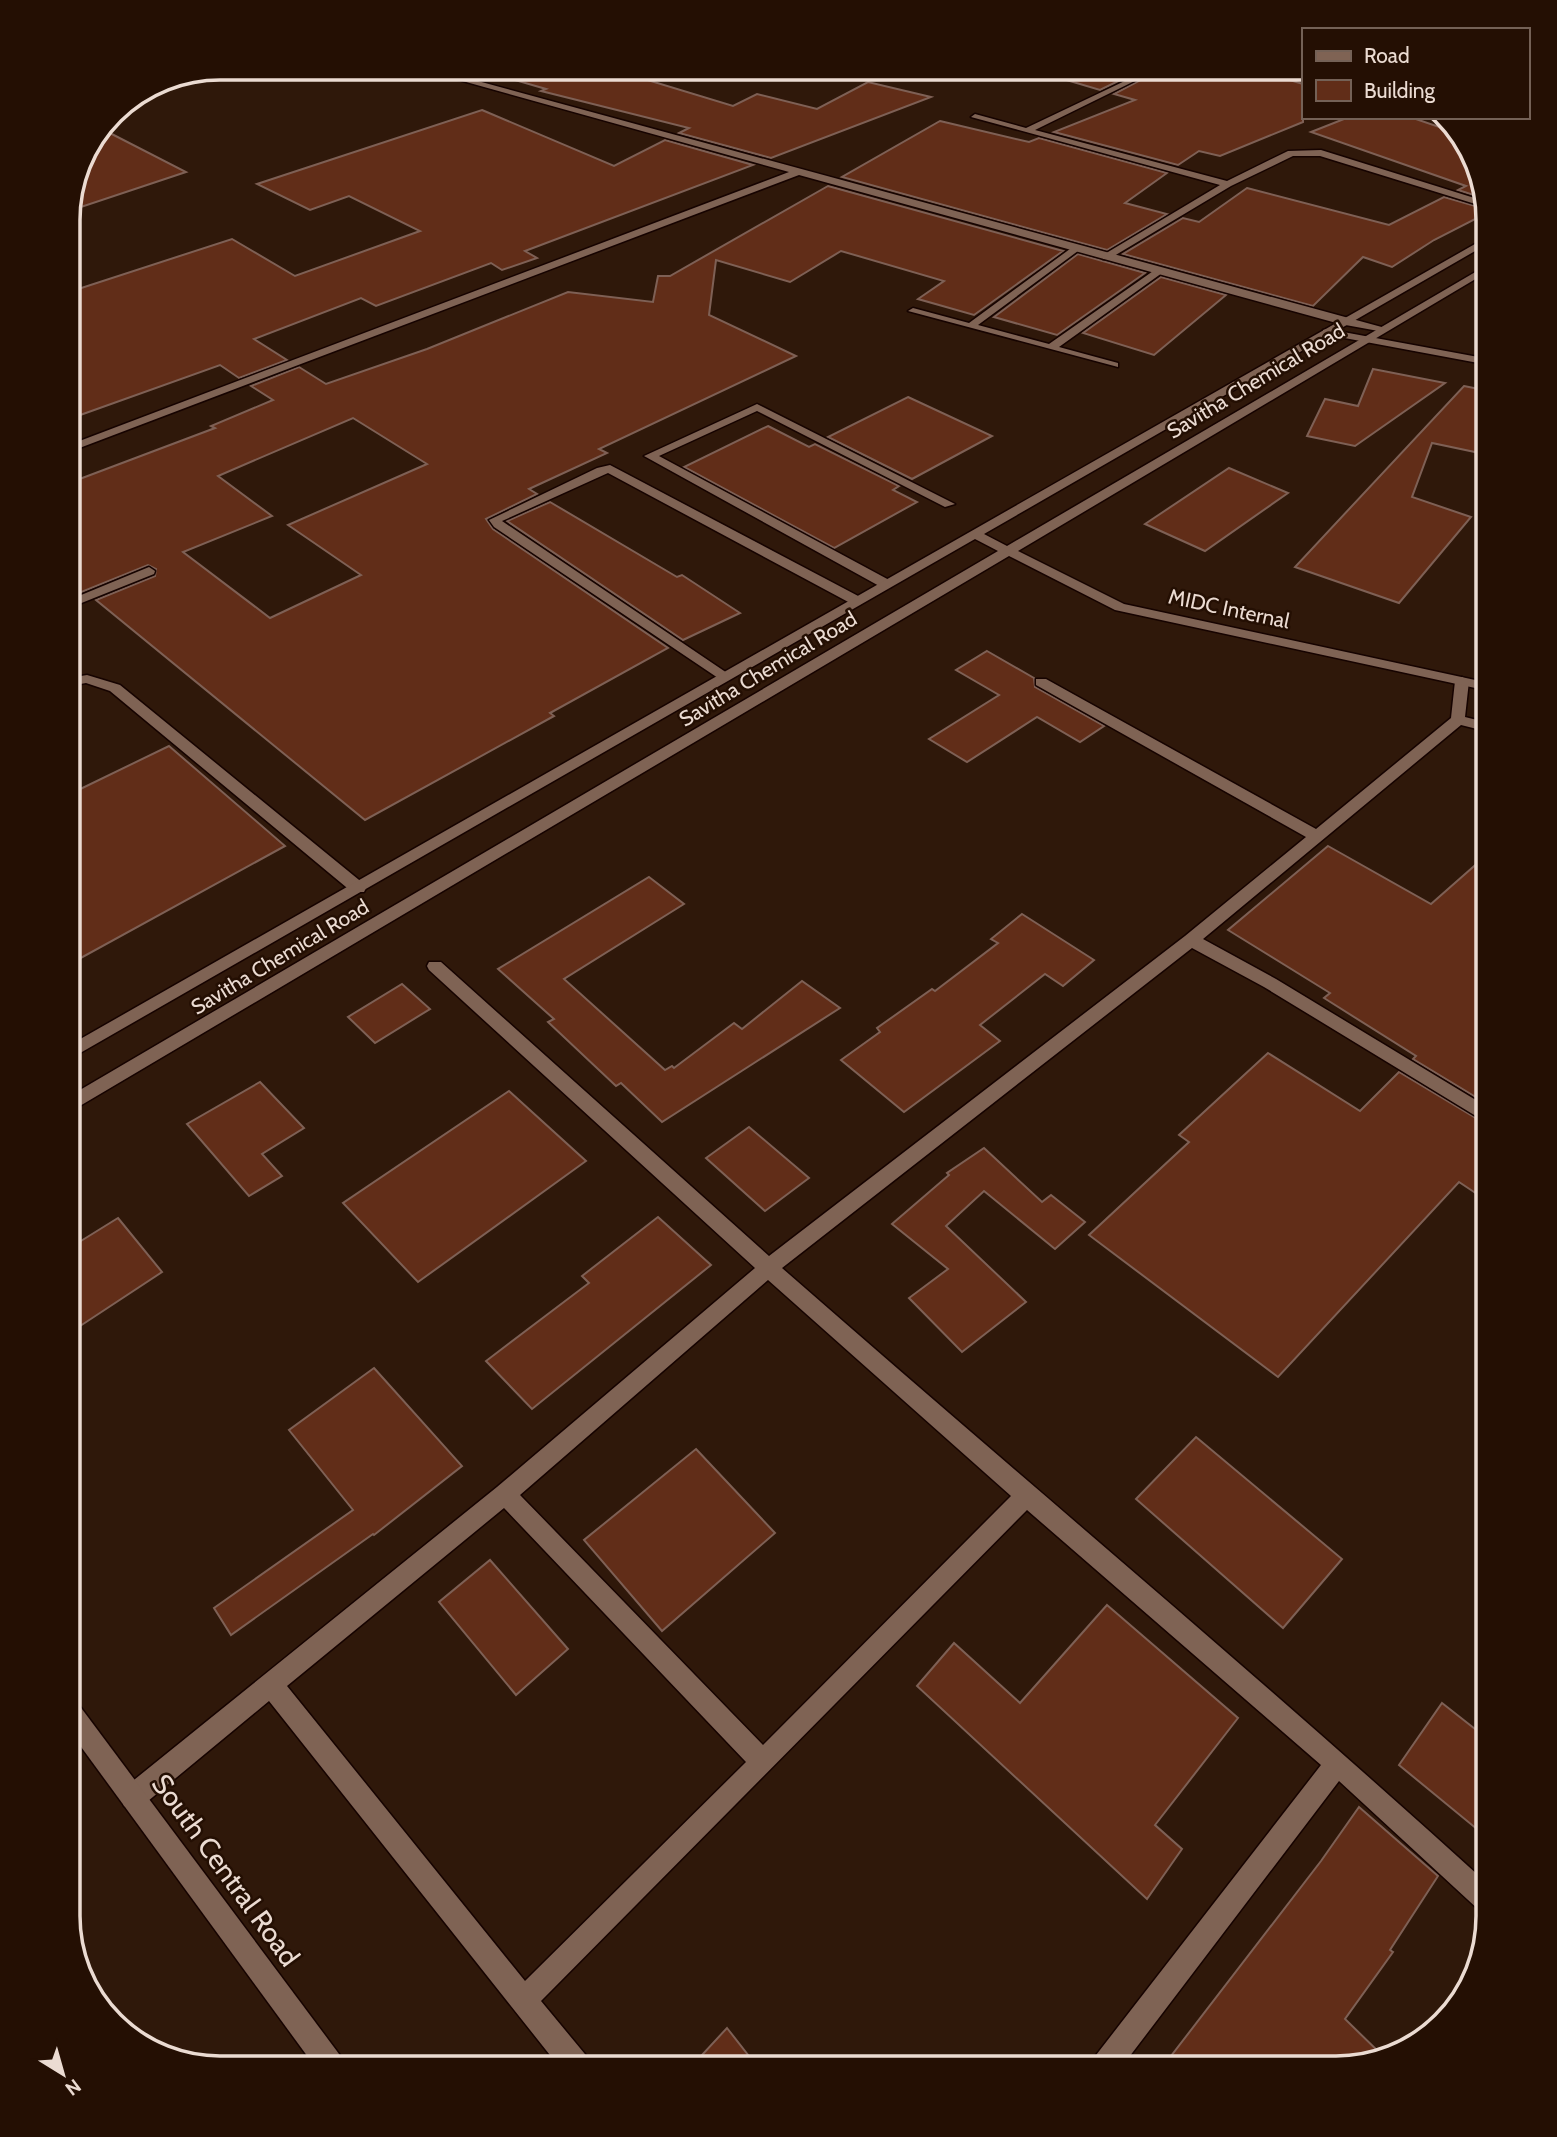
<svg xmlns="http://www.w3.org/2000/svg" width="1557" height="2137" viewBox="0 0 1557 2137" font-family="Cabin,sans-serif">
	<style>
		.building { fill: #612d18; stroke: #7e6055; stroke-width: 2; fill-rule: evenodd }
		.lines { fill: none; stroke-linecap: round; stroke-linejoin: round }
		.service-casing { stroke: #160300; stroke-width: 3 }
		.minor-casing { stroke: #160300; stroke-width: 3 }
		.tertiary-casing { stroke: #160300; stroke-width: 3 }
		.secondary-casing { stroke: #160300; stroke-width: 3 }
		.service { fill: #7f6354; fill-rule: evenodd }
		.minor { fill: #7f6354; fill-rule: evenodd }
		.tertiary { fill: #7f6354; fill-rule: evenodd }
		.secondary { fill: #7f6354; fill-rule: evenodd }
		.labels { text-anchor: middle; stroke-width: 5; stroke-linejoin: round; paint-order: stroke }
		.far-street-label { font-size: 21px; fill: #ebdbd2; stroke: #240f03 }
		.near-street-label { font-size: 28px; fill: #ebdbd2; stroke: #240f03 }
		.rim { fill: none; stroke: #ebdbd2; stroke-width: 3.5 }
	</style>
	<rect width="100%" height="100%" fill="#2f180a"/>
	<g class="building">
		<polygon points="502,68 608,68 733,106 757,94 817,109 868,82 931,97 771,158 679,133 689,128 541,91 546,89 501,76"/>
		<polygon points="1055,68 1145,68 1100,90 1053,76"/>
		<polygon points="1161,69 1253,69 1303,84 1303,122 1220,156 1199,151 1178,165 1054,132 1135,100 1114,94"/>
		<polygon points="482,110 614,166 665,140 753,165 525,251 537,258 502,270 491,263 376,306 361,298 254,339 287,360 239,378 220,365 69,419 69,292 232,239 295,276 420,231 349,196 310,210 257,184"/>
		<polygon points="1349,117 1410,117 1457,133 1468,144 1483,198 1458,190 1466,186 1311,132"/>
		<polygon points="940,121 1029,142 1039,138 1167,173 1125,203 1167,214 1107,250 842,177"/>
		<polygon points="102,129 186,172 69,211 84,153"/>
		<path d="M828,186l235,65 -89,64 -56,-16 26,-18 -103,-30 -51,31 -74,-22 -7,55 87,41 -197,93 8,4 -78,36 8,5 -51,25 7,10 175,119 -118,65 4,3 -189,104 -269,-220 59,-24 1,-7 -8,-4 -79,32v-114l146,-55 -4,-2 62,-26 -22,-14 48,-19 27,17 101,-35 141,-57 85,10 5,-26h12zM353,418l74,46 -139,61 73,50 -91,43 -87,-66 89,-36 -54,-40z"/>
		<polygon points="1247,188 1389,225 1444,197 1486,209 1487,213 1434,240 1392,267 1363,257 1313,306 1123,254 1183,218 1199,222"/>
		<polygon points="1078,254 1145,273 1057,335 994,317"/>
		<polygon points="1161,277 1226,295 1154,355 1083,333"/>
		<polygon points="1373,369 1445,383 1355,446 1307,436 1325,399 1358,406"/>
		<polygon points="1464,386 1489,391 1489,455 1432,443 1412,497 1471,517 1399,603 1295,567"/>
		<polygon points="908,397 992,436 912,479 828,437"/>
		<polygon points="768,426 809,447 815,444 899,486 893,490 917,502 834,548 684,467"/>
		<polygon points="1229,468 1288,493 1205,551 1145,524"/>
		<polygon points="550,502 677,577 682,575 740,613 683,640 507,521"/>
		<polygon points="987,651 1034,678 1035,687 1104,726 1080,742 1037,717 967,762 929,739 999,695 956,670"/>
		<polygon points="169,746 285,846 68,965 68,795"/>
		<polygon points="1328,846 1431,904 1489,853 1489,1105 1413,1059 1416,1056 1324,998 1330,993 1228,930"/>
		<polygon points="649,877 684,904 564,979 665,1070 672,1066 674,1068 734,1023 742,1029 802,981 840,1008 662,1122 621,1083 616,1086 548,1022 554,1019 498,969"/>
		<polygon points="1022,914 1094,960 1063,986 1045,974 980,1025 1000,1041 904,1112 841,1060 880,1032 877,1028 932,989 935,991 998,943 991,939"/>
		<polygon points="402,984 430,1009 375,1043 348,1017"/>
		<polygon points="1268,1053 1360,1111 1399,1072 1489,1126 1489,1202 1459,1182 1278,1377 1089,1235 1189,1142 1179,1135"/>
		<polygon points="260,1082 304,1128 262,1154 282,1176 249,1196 187,1124"/>
		<polygon points="509,1091 586,1161 418,1282 343,1203"/>
		<polygon points="749,1127 809,1178 765,1211 706,1158"/>
		<polygon points="984,1148 1042,1202 1051,1195 1085,1222 1055,1249 984,1191 946,1226 1026,1302 962,1352 909,1298 948,1269 892,1224 949,1175 947,1173"/>
		<polygon points="658,1217 711,1265 532,1409 486,1361 589,1283 582,1276"/>
		<polygon points="118,1218 162,1272 68,1334 68,1249"/>
		<polygon points="374,1368 462,1466 374,1535 373,1534 231,1635 214,1608 353,1510 289,1430"/>
		<polygon points="1196,1437 1342,1559 1283,1628 1136,1499"/>
		<polygon points="696,1449 775,1533 662,1631 584,1540"/>
		<polygon points="490,1560 568,1649 516,1695 439,1602"/>
		<polygon points="1107,1605 1238,1718 1155,1825 1182,1849 1147,1899 917,1686 954,1643 1020,1703"/>
		<polygon points="1442,1703 1489,1740 1489,1839 1399,1765"/>
		<polygon points="1359,1807 1438,1876 1390,1950 1393,1952 1345,2019 1383,2056 1337,2069 1161,2069 1321,1861"/>
		<polygon points="727,2028 759,2069 689,2069"/>
	</g>
	<g class="lines">
		<g class="service-casing">
			<g id="service">
				<polygon points="1150,69 1159,69 1035,130 1227,181 1288,151 1321,150 1484,201 1485,207 1320,156 1293,156 1231,186 1109,259 1103,259 1103,255 1220,185 971,117 975,114 1026,128"/>
				<polygon points="1284,69 1303,71 1303,75 1285,71"/>
				<polygon points="1074,246 1082,248 978,325 1049,344 1156,269 1162,269 1162,273 1059,347 1118,363 1118,367 908,311 913,308 969,323"/>
				<polygon points="757,404 955,504 945,507 757,411 659,456 891,581 891,587 881,587 644,456"/>
				<polygon points="610,465 862,598 864,601 857,605 852,604 608,473 502,521 733,677 726,681 721,680 494,527 489,520 597,468"/>
				<polygon points="149,567 155,571 154,574 69,608 69,600"/>
				<polygon points="87,675 120,685 364,884 366,888 364,892 352,892 110,691 86,683 69,686 69,678"/>
				<path d="M1462,677l7,4 -4,36 24,6v9l-28,-7 -258,214 73,40 213,129v16l-225,-137 -72,-39 -410,320c235,206 475,406 707,617v30l-9,-4 -141,-130 -219,288h-30l3,-10 228,-294 -294,-255 -486,491 48,58 3,10h-31l-292,-368 -127,105 -9,3 -9,-3 -3,-9 3,-9 373,-301 258,-219 -326,-298 -2,-4 2,-4h12l328,294 416,-320 121,-99 -270,-152v-6h10l270,150 135,-111 4,-37zM768,1280l243,216 -248,249 -243,-250zM504,1508l242,254 -221,219 -238,-295z"/>
			</g>
		</g>
		<g class="minor-casing">
			<polygon id="minor" points="1327,329 1489,359 1489,365 1323,334 1323,330"/>
		</g>
		<g class="tertiary-casing">
			<polygon id="tertiary" points="416,68 430,68 1389,329 1384,332 1340,324 799,175 69,452 69,445 789,172"/>
		</g>
		<g class="secondary-casing">
			<g id="secondary">
				<polygon points="1489,236 1489,243 984,534 1007,546 1489,264 1489,271 1018,551 1124,604 1489,683 1489,691 1115,610 1009,556 68,1113 68,1097 998,551 975,539 68,1060 68,1046"/>
				<polygon points="68,1697 76,1701 342,2058 345,2068 316,2068 68,1729"/>
			</g>
		</g>
		<use href="#service" class="service"/>
		<use href="#minor" class="minor"/>
		<use href="#tertiary" class="tertiary"/>
		<use href="#secondary" class="secondary"/>
	</g>
	<g class="labels">
		<g class="far-street-label">
			<text transform="translate(1256 381) rotate(-31)" y="7">Savitha Chemical Road</text>
			<text transform="translate(1229 609) rotate(12)" y="7">MIDC Internal</text>
			<text transform="translate(768 669) rotate(-31)" y="7">Savitha Chemical Road</text>
			<text transform="translate(280 957) rotate(-31)" y="7">Savitha Chemical Road</text>
		</g>
		<g class="near-street-label">
			<text transform="translate(226 1870) rotate(54)" y="10">South Central Road</text>
		</g>
	</g>
	<path d="M0 0H1557V2137H0ZM220 80H1336A140 140 0 0 1 1476 220V1916A140 140 0 0 1 1336 2056H220A140 140 0 0 1 80 1916V220A140 140 0 0 1 220 80Z" fill="#240f03" fill-rule="evenodd"/>
	<path class="rim" d="M220 80H1336A140 140 0 0 1 1476 220V1916A140 140 0 0 1 1336 2056H220A140 140 0 0 1 80 1916V220A140 140 0 0 1 220 80Z"/>
	<rect x="1302" y="28" width="228" height="91" fill="#240f03" stroke="#746156" stroke-width="2"/>
	<rect x="1316" y="51" width="35" height="10" fill="#7f6354" stroke="#746156" stroke-width="2"/>
	<text x="1364" y="63" font-size="21" fill="#ebdbd2">Road</text>
	<rect x="1316" y="80" width="35" height="21" fill="#612d18" stroke="#746156" stroke-width="2"/>
	<text x="1364" y="98" font-size="21" fill="#ebdbd2">Building</text>
	<g transform="translate(63 2074) rotate(143)" stroke="#240f03" stroke-width="5" paint-order="stroke">
	<path d="M0-5L12 26L0 18L-12 26Z" fill="#ebdbd2"/>
	<text y="-10" font-size="19" font-weight="bold" text-anchor="middle" fill="#ebdbd2">N</text>
	</g>
</svg>
